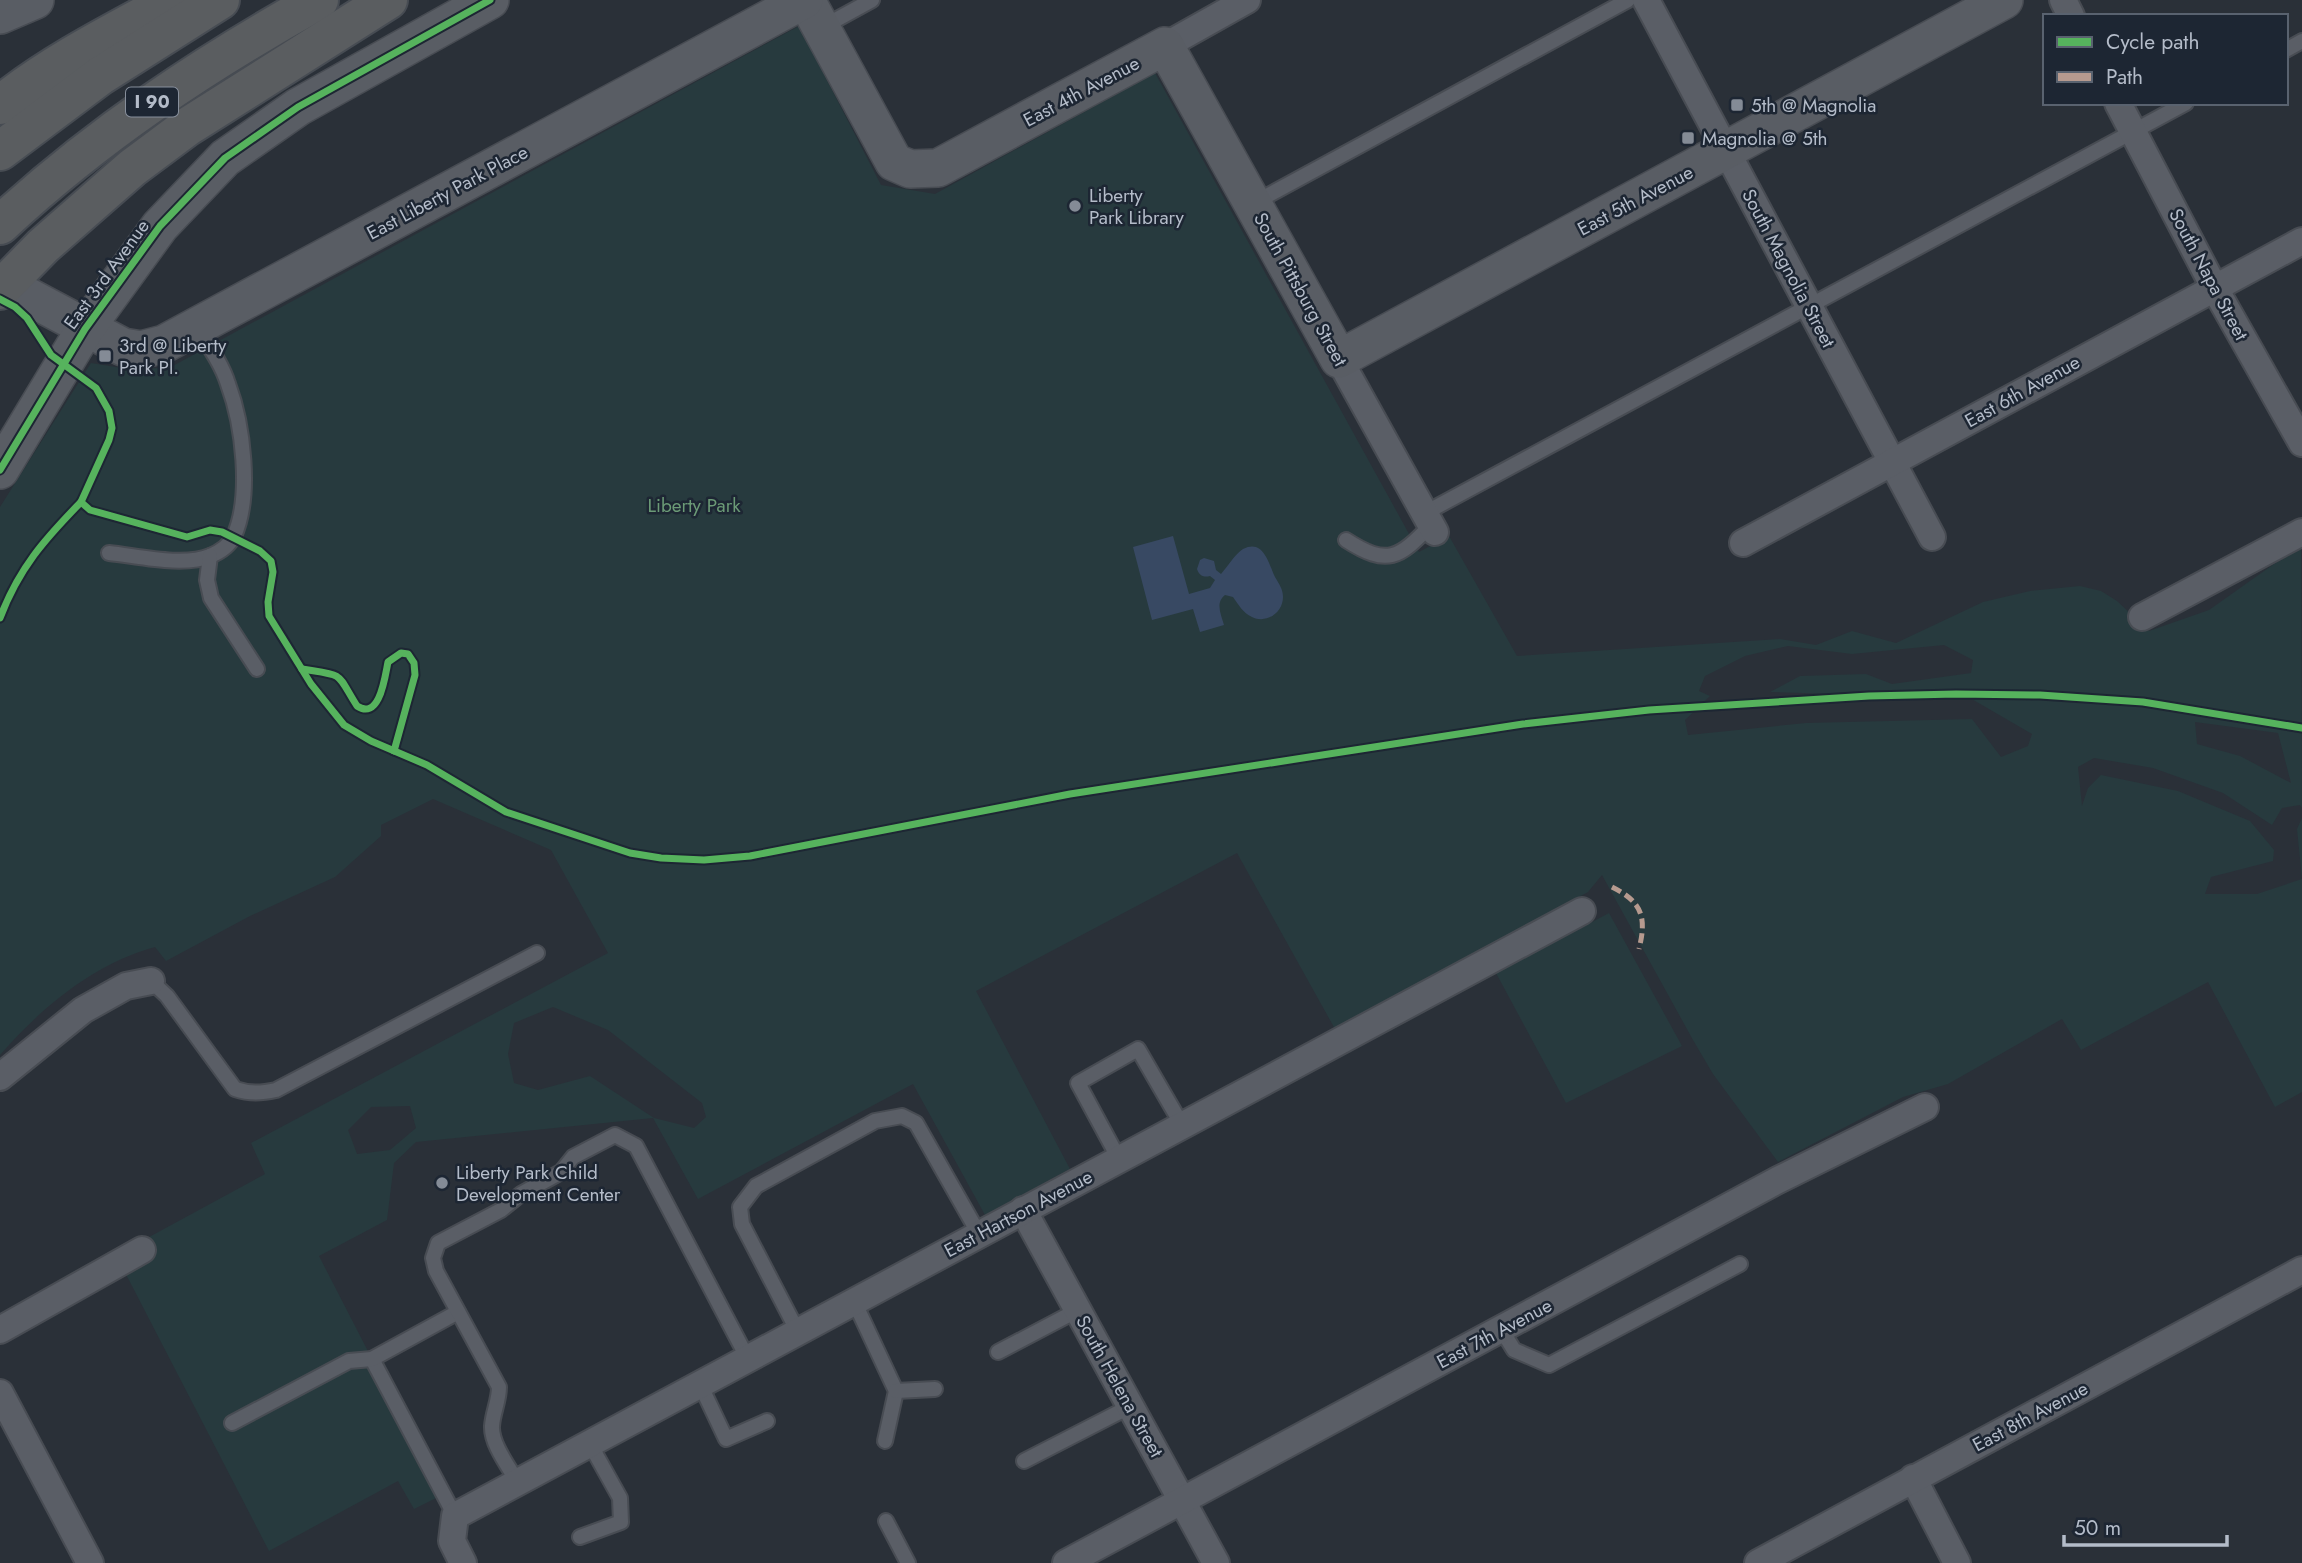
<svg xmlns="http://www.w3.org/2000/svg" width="2302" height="1563" viewBox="0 0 2302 1563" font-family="Jost,sans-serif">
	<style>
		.green { fill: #273a3e; fill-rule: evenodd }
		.water { fill: #384963 }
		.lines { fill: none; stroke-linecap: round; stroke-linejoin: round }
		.lane-casing { stroke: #484c53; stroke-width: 18 }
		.street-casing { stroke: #484c53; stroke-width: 30 }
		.secondary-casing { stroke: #484c53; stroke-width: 40 }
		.highway-casing { stroke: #474c53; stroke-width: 42 }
		.lane { stroke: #5a5e66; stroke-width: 14 }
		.street { stroke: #5a5e66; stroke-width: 26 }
		.secondary { stroke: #595d64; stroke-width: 37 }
		.highway { stroke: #5a5d60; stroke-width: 38 }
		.quiet { stroke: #b69a8f; stroke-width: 5; stroke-dasharray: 10 5; stroke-linecap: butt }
		.cycleway-casing { stroke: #1d2633; stroke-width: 11 }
		.cycleway { stroke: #56b35d; stroke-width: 7 }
		.poi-dot { fill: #848b96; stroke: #1d2633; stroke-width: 2.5 }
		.labels { text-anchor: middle; stroke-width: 5; stroke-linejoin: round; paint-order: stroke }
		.shield { fill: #1d2633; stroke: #878f9c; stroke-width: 2 }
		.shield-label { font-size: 18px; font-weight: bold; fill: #b4bcc9 }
		.street-label { font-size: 19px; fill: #b4bcc9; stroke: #1d2633 }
		.poi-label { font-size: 19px; fill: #b4bcc9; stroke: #1d2633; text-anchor: start }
		.park-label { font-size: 19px; fill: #6b9a76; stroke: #1d2633 }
	</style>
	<rect width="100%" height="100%" fill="#2a3038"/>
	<g class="green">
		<path d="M799,26l82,159 54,9 220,-121 264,479 30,-16 68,120 263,-17 36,6 36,-14 44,12 87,-41 47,-11 50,-5 21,5 16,10 32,30 60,-21 65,-46 27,-15 1,259 -2,-3 -18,3 -10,17 -49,-32 -70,-25 -59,-10 -16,9 4,39 6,-18 13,-13 77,16 72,30 24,29 -1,11 -62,16 -6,17h52l45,-15 -5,-50 5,-11v274l-27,15 -67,-125 -127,68 -19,-31 -114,65 -45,13 -125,65 -65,-88 -20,-34 -91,-165 -14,17 -253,137 -98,-176 -261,138 94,178 -85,46 -72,-131 -215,115 -45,-81 -237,24 -22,21 -7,57 -68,36 123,239 -28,14 -16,-28 -129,70 -153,-296 149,-81 -14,-31 357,-190 -57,-103 -118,-51 -52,26v11l-46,41 -85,39 -84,45 -11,-14c-62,17 -114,61 -155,108v-548l91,-144 43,7 37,-3zM1944,645l29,15 -2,13 -79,11 -26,-10 -66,2 -30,16 200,6 62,36 -4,12 -27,11 -29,-38 -166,4 -118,12 -3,-15 25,-24 -11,-5 6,-15 40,-20 43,-10 64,8zM2195,722l83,11 13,50 -51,-27 -43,-12zM553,1007l55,23 94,73 4,14 -12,11 -40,-10 -64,-42 -52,14 -24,-7 -6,-29 6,-31zM410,1106l6,22 -26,22 -33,4 -9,-24 23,-23z"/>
		<polygon points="1609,913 1682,1046 1566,1103 1496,973"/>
	</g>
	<path class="water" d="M1173,536l16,58 21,-6 5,-8 -5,-4c-7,2 -11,-1 -13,-7l3,-9 4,-2 10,3 2,9 5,4c7,-8 14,-20 22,-25 21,-11 26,16 32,28 4,7 8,12 8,20 0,16 -17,27 -31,20 -9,-4 -14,-13 -19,-20l-8,-2c-10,8 -4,19 -1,30l-24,7 -7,-23 -41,11 -19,-73z"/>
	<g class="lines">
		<g class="lane-casing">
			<g id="lane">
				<polyline points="821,28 872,0"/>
				<polyline points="2286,50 2302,41"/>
				<polyline points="1254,203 1628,0"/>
				<polyline points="1425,513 2186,103"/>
				<path d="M1346,540c42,27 53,18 85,-15"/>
				<path d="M109,553c29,3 74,14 101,3 10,-4 19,-10 24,-20 18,-40 9,-112 -6,-152 -6,-20 -20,-39 -31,-56"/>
				<polyline points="210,556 207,580 211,598 257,669"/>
				<path d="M151,981l16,15 68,93c15,5 27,4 41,1l261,-137"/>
				<polyline points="1119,1159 1078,1083 1138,1049 1182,1125"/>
				<polyline points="854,1301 896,1391 885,1441"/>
				<polyline points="1501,1329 1514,1350 1549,1365 1740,1264"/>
				<polyline points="798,1332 742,1224 740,1207 756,1186 875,1121 902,1116 916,1123 979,1234"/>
				<polyline points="998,1352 1078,1310"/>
				<polyline points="372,1359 455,1516"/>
				<polyline points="700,1384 726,1439 767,1421"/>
				<polyline points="896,1391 935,1389"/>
				<polyline points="232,1423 349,1361 372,1359 458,1312"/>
				<polyline points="1024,1461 1131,1406"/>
				<path d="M518,1483c-9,-16 -27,-39 -26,-57 1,-14 7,-25 7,-39l-63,-116 -3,-13 5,-15 63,-33 20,-16 40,-22 12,-15 42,-22 21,11 112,213"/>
				<polyline points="886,1521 908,1563"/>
				<polyline points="580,1537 621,1522 620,1498 590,1444"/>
			</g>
		</g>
		<g class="street-casing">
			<g id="street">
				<polyline points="1646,0 1932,537"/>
				<polyline points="2063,0 2071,16"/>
				<polyline points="1165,46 1247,0"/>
				<polyline points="2118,103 2214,287 2302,443"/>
				<polyline points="1339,359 1435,532"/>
				<polyline points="1743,543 2302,241"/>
				<polyline points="2142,617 2302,532"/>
				<polyline points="0,1077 83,1010 126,986 151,981"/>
				<polyline points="1023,1210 1216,1563"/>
				<polyline points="0,1330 142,1250"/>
				<polyline points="0,1393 90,1563"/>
				<polyline points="1913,1478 1957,1563"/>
				<polyline points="463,1563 452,1541 455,1516 1582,911"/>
				<polyline points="1066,1563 1778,1180 1925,1107"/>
				<polyline points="1758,1563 2302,1270"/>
			</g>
		</g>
		<g class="secondary-casing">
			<g id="secondary">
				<polyline points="806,0 894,162 910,169 938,168 1165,46 1339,359 2004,0"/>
				<polyline points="0,15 35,0"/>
				<polyline points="27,296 123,347 141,350 164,344 804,0"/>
				<polyline points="0,470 85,329 160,226 225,158 298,107 490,0"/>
			</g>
		</g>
		<g class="highway-casing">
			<g id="highway">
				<path d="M0,105c52,-42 114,-73 173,-105"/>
				<polyline points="0,151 100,76 220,0"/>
				<path d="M0,225c97,-90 204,-161 319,-225"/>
				<polyline points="0,290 43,246 132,168 187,127 388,0"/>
			</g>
		</g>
		<use href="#lane" class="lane"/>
		<use href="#street" class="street"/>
		<use href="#secondary" class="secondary"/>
		<use href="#highway" class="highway"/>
		<path class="quiet" d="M1612,887c30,15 35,30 27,62"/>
		<g class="cycleway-casing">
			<g id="cycleway">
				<polyline points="0,299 15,307 27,318 51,355 96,388 109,411 112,428 109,440 81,502 90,510 187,537 210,530 222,532 260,551 271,561 273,572 268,602 269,616 311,684 344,725 371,741 427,765 506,812 630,853 661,858 704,860 750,856 1070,794 1523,724 1649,710 1869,696 1956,694 2040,695 2143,702 2302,728"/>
				<polyline points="0,470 85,329 160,226 225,158 298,107 490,0"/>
				<path d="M0,618c19,-50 44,-78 81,-116"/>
				<path d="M302,669c44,7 33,2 55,37 23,15 28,-30 31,-44l13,-9 7,1 6,9 1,12 -21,76"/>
			</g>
		</g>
		<use href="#cycleway" class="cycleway"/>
	</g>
	<g class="poi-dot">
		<rect x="1730" y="98" width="14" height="14" rx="3.5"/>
		<rect x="1681" y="131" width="14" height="14" rx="3.5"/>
		<circle cx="1075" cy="206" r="7"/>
		<rect x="98" y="349" width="14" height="14" rx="3.5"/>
		<circle cx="442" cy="1183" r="7"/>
	</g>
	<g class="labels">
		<rect class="shield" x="126" y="87.5" width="52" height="29" rx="5"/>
		<g class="shield-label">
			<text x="152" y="108">I 90</text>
		</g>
		<g class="street-label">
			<text transform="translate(1081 91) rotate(-28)" y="7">East 4th Avenue</text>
			<text transform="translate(447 192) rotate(-28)" y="7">East Liberty Park Place</text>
			<text transform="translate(1635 200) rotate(-28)" y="7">East 5th Avenue</text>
			<text transform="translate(1789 268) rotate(62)" y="7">South Magnolia Street</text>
			<text transform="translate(106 274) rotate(-54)" y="7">East 3rd Avenue</text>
			<text transform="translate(2209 274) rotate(62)" y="7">South Napa Street</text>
			<text transform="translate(1301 289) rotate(61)" y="7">South Pittsburg Street</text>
			<text transform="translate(2022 391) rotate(-29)" y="7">East 6th Avenue</text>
			<text transform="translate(1018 1213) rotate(-28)" y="7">East Hartson Avenue</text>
			<text transform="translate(1494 1333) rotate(-28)" y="7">East 7th Avenue</text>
			<text transform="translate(1120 1386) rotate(61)" y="7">South Helena Street</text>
			<text transform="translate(2030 1416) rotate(-28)" y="7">East 8th Avenue</text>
		</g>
		<g class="poi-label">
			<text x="1751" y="112">5th @ Magnolia</text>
			<text x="1702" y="145">Magnolia @ 5th</text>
			<text x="1089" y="202">Liberty<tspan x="1089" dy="22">Park Library</tspan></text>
			<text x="119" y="352">3rd @ Liberty<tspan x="119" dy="22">Park Pl.</tspan></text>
			<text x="456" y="1179">Liberty Park Child<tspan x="456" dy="22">Development Center</tspan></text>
		</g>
		<g class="park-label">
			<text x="694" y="512">Liberty Park</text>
		</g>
	</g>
	<rect x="2043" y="14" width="245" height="91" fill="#1d2633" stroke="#59626f" stroke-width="2"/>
	<rect x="2057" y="37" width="35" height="10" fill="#56b35d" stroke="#59626f" stroke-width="2"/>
	<text x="2106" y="49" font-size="21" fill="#b4bcc9">Cycle path</text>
	<rect x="2057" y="72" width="35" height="10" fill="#b69a8f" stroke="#59626f" stroke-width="2"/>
	<text x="2106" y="84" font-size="21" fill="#b4bcc9">Path</text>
	<path d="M2064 1535v10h163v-10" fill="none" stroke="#b4bcc9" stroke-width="3.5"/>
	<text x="2074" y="1535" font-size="21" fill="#b4bcc9" stroke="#1d2633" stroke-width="5" paint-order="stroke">50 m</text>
</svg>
